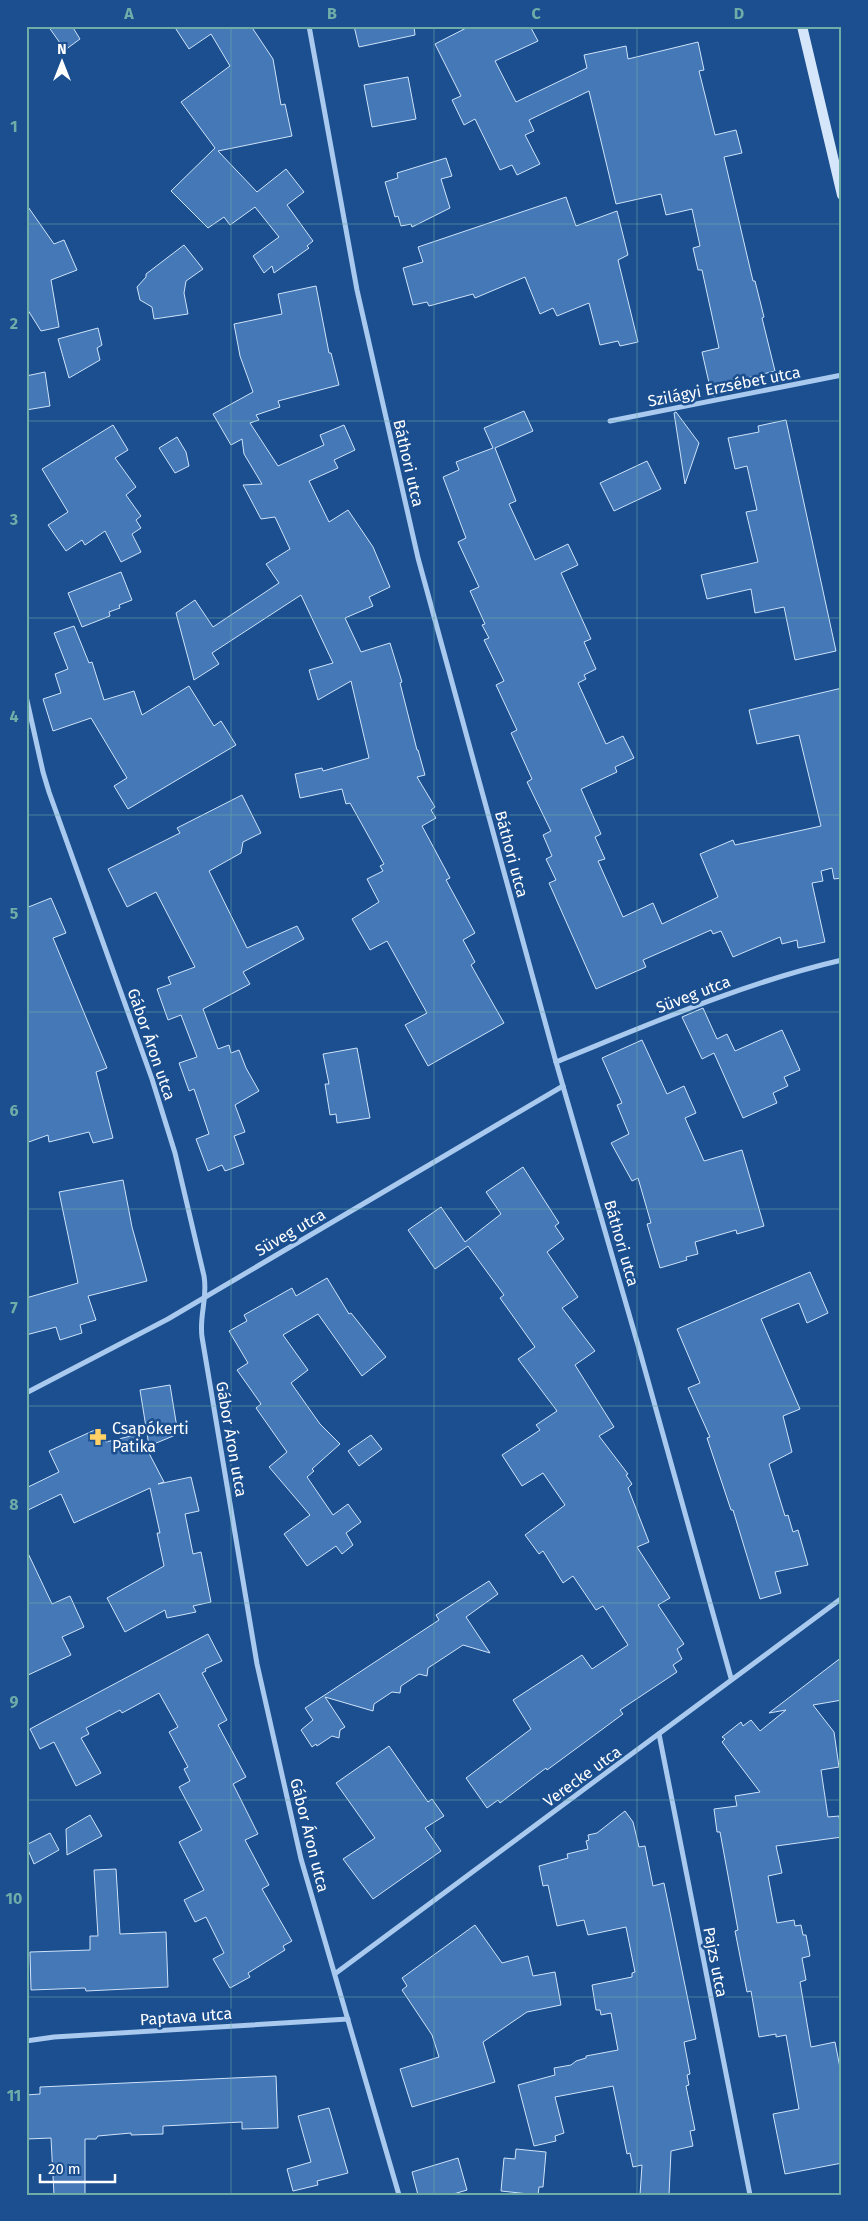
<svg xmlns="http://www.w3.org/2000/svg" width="868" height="2221" viewBox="0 0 868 2221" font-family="'Fira Sans',sans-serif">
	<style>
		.building { fill: #4478b7; stroke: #cfe3fa }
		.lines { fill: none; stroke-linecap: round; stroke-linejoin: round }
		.street { stroke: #a9c9ee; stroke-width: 5 }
		.secondary { stroke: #d6e6fa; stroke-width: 10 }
		.grid { fill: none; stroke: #6fada8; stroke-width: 1; stroke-opacity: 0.55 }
		.labels { text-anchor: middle; stroke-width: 5; stroke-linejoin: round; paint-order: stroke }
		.street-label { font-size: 16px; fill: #fff; stroke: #1b4f8f }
		.poi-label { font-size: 16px; fill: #fff; stroke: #1b4f8f; text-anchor: start }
		.neatline { fill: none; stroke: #6fada8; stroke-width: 2 }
		.grid-label { font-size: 16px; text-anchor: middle; font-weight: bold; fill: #6fada8 }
	</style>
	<rect width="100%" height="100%" fill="#1b4f8f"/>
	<g class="building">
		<polygon points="48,26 72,26 80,39 65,50"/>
		<polygon points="174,26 251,26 273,59 281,105 285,104 292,136 218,151 257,192 286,169 304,192 287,205 313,241 307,246 309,248 274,273 272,266 264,273 253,256 279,237 255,207 230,225 224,217 208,228 171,191 215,148 181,102 230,66 211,34 189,49"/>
		<polygon points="354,26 414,26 415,35 359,47"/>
		<polygon points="470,26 530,26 538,41 495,61 516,102 587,68 584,55 626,46 628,59 698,42 704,70 699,71 715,135 736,130 742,153 724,157 753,281 755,281 764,317 762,318 775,371 719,385 715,396 712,396 702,352 719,348 702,270 698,270 693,248 700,246 692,209 666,215 661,194 616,204 589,91 529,120 534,131 525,135 540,164 517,175 512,165 500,170 475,119 464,125 452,100 461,96 435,44"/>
		<polygon points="408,77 416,119 372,127 364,85"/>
		<polygon points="446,158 452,176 441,179 450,208 412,227 411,224 401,226 398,216 395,217 385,182 398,178 397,173"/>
		<polygon points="566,197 576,226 617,211 628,255 618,260 638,342 620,346 618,341 600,345 589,303 557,316 553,308 540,314 525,277 475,298 473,294 429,306 427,302 413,305 403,268 423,262 418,247"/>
		<polygon points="26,204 54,244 64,240 77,270 51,280 59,327 41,331 26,307"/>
		<polygon points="184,245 203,269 186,281 184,293 188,314 154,319 152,307 140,300 137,287 146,277 146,274"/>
		<polygon points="316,286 329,353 331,353 339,385 278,401 280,407 256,415 259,420 250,423 278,466 324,445 320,435 344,425 355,450 334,460 338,468 309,481 329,522 348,510 373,547 390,587 369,597 373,606 345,618 361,652 390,643 402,682 400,683 417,750 418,750 425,775 417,777 435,807 431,810 436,818 422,826 450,878 446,880 475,933 463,940 475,962 471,965 504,1023 428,1066 405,1025 427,1013 387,941 370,950 352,919 379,902 367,879 383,871 380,866 384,864 350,803 346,804 342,789 300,798 295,774 322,768 323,771 369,758 351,681 318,700 309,670 333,663 301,595 212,653 219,664 194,680 176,613 195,600 213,627 279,583 266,564 290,549 275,517 261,519 243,485 262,484 244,454 242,439 231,445 213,414 253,392 240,356 234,324 282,314 278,294"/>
		<polygon points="98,328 102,345 97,348 100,360 69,378 58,339"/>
		<polygon points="45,372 50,406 26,410 26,376"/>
		<polygon points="524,411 533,431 495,448 516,501 509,504 535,560 568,544 578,565 561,573 591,639 584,642 596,669 584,675 586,679 578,683 606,744 623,736 634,758 615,767 617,772 581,789 601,834 595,837 605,859 598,861 623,917 653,903 662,924 718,897 700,854 733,840 735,845 821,826 799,735 757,744 749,710 842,688 842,878 834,879 832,868 821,871 823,881 812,883 825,942 798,948 797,940 782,944 780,937 733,957 721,931 713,934 711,930 643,960 646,967 596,989 549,883 556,880 546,859 552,856 543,835 551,831 527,782 532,779 511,733 517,730 496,685 504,681 484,640 489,638 482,625 485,624 470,591 479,587 458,542 466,538 443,477 459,470 456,462 493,448 484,428"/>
		<polygon points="676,412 699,443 685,484 674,413"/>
		<polygon points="786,420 836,651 795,660 784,607 755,613 751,589 707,599 701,575 758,562 746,512 757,510 747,466 735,469 728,438 759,432 758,426"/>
		<polygon points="113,425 128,450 115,458 136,487 126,495 141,516 136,520 141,528 132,534 141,552 121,562 105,531 85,545 82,540 66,551 48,525 68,512 42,469"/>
		<polygon points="177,437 186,452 189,466 175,473 159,448"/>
		<polygon points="647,461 661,489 614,511 600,483"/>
		<polygon points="121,572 132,600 119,605 120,608 109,612 110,616 82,627 68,593"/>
		<polygon points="74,626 89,663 92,662 104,700 134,691 142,715 189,686 214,726 221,721 236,745 128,809 114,786 127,778 91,718 53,731 43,699 61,693 55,674 68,669 54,633"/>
		<polygon points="242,795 261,833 243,842 241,853 209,871 247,948 297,926 304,939 243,972 250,984 203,1009 218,1049 229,1045 231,1053 239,1050 246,1068 259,1091 235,1105 245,1132 234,1136 244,1164 225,1171 222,1165 208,1171 196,1139 209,1134 194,1089 189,1091 179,1063 197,1057 181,1015 168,1020 157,989 171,984 168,977 195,967 156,892 127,907 108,869 180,833 177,828"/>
		<polygon points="51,898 66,933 53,938 107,1068 96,1072 113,1138 93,1143 89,1132 49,1142 48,1135 26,1143 26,908"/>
		<polygon points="703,1008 717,1039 727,1034 735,1051 782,1030 800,1070 784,1077 788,1086 773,1093 777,1103 743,1118 714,1053 702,1059 682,1017"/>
		<polygon points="642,1040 667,1094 684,1086 696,1113 685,1118 704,1161 742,1150 764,1226 737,1234 736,1230 695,1242 698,1254 686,1257 687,1260 660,1268 647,1224 651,1223 638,1178 632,1181 611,1143 629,1134 617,1105 622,1103 602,1058"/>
		<polygon points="357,1048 370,1118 337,1123 336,1114 330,1115 325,1084 329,1084 323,1054"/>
		<polygon points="523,1167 559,1223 555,1226 564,1239 547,1252 578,1297 562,1308 595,1351 575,1365 614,1427 599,1436 628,1474 626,1475 632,1484 628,1488 649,1542 637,1547 670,1598 658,1605 684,1644 677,1649 682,1659 673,1665 677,1672 620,1710 623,1714 547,1770 546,1768 500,1803 498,1800 487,1808 466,1778 531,1729 513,1700 582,1655 592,1669 628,1645 603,1606 596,1610 573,1576 563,1583 543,1551 539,1554 525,1535 565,1505 543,1473 522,1486 502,1455 540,1430 536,1425 557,1411 518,1359 535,1347 500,1298 504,1295 468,1246 435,1269 408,1230 441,1207 465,1242 501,1214 486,1192"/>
		<polygon points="123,1180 132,1227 147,1281 88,1296 96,1320 80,1325 82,1333 60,1340 56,1327 26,1335 26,1298 78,1283 59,1192"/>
		<polygon points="810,1272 828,1313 807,1323 799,1303 761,1319 800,1409 783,1416 792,1452 769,1464 785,1516 788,1515 793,1532 798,1530 808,1565 775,1572 781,1593 760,1599 733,1510 731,1510 707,1438 710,1437 688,1388 700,1383 677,1329"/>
		<polygon points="327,1278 349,1314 351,1313 386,1357 362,1376 318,1314 283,1335 308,1370 291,1383 320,1424 340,1444 312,1469 314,1471 307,1477 333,1515 348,1504 361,1522 346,1533 353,1545 342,1554 336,1546 307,1566 284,1534 310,1515 269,1467 287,1452 256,1408 261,1404 237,1370 248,1363 229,1331 247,1321 244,1315 292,1288 296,1296"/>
		<polygon points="170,1385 178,1434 149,1446 140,1390"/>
		<polygon points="99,1428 106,1442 139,1434 164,1482 158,1484 191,1477 199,1511 185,1514 193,1554 201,1552 211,1602 193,1606 196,1612 167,1618 165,1610 125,1632 107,1598 164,1566 157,1533 160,1533 150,1488 74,1523 61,1494 26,1511 26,1488 59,1472 49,1451"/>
		<polygon points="371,1435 382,1449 359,1466 348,1451"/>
		<polygon points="26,1549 52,1604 70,1596 84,1627 62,1637 71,1655 26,1676"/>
		<polygon points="489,1581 498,1594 466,1617 490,1653 463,1645 428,1668 427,1676 419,1674 401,1686 400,1693 392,1692 374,1704 373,1711 325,1697 345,1727 340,1730 339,1738 332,1736 317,1746 316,1744 312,1747 301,1730 313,1720 305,1708 439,1620 436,1615"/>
		<polygon points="208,1634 222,1661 205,1669 206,1671 202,1673 227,1720 218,1725 246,1777 233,1784 258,1834 245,1840 269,1885 262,1889 292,1941 283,1946 285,1950 248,1973 250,1977 230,1988 213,1959 224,1953 206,1917 195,1922 184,1900 204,1890 179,1842 202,1830 179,1787 190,1781 184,1769 188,1767 169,1732 178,1727 159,1693 122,1713 120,1710 86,1728 89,1734 81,1738 101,1773 76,1786 54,1742 40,1749 30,1729"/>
		<polygon points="842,1657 842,1700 813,1705 834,1732 839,1767 821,1770 828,1817 839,1816 842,1837 776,1846 782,1873 768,1876 777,1923 794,1920 795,1926 801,1925 803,1935 806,1935 810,1956 802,1958 806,1980 800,1982 811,2047 835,2042 842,2078 842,2163 785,2174 773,2114 799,2109 786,2035 776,2037 776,2034 759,2037 751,1991 747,1992 735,1931 738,1930 720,1832 717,1832 714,1809 737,1806 735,1796 760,1792 722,1742 725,1739 722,1737 741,1722 743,1726 751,1720 760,1731 786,1710 769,1713"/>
		<polygon points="389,1746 428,1802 432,1799 444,1816 425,1828 441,1851 373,1899 343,1859 375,1838 336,1783"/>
		<polygon points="625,1811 633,1822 639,1847 645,1846 653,1886 664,1883 696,2039 684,2042 690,2074 687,2075 689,2085 686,2086 695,2130 690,2131 693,2146 671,2151 669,2195 640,2195 642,2165 633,2167 630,2153 627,2154 613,2086 555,2097 564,2133 555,2136 556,2141 534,2146 518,2085 555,2075 554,2068 571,2065 576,2061 586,2058 586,2056 618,2050 611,2013 601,2015 600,2010 596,2010 592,1985 632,1977 632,1973 635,1972 626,1927 588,1935 584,1920 557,1926 548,1885 543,1886 539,1866 568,1858 567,1854 588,1849 586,1841 589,1840 588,1835 597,1833"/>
		<polygon points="90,1815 102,1836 67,1855 66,1829"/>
		<polygon points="50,1833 59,1850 34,1864 26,1845"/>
		<polygon points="116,1869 120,1934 166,1932 168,1987 86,1991 85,1988 31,1990 30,1952 90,1950 90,1936 98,1936 94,1870"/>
		<polygon points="475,1925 502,1963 528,1956 533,1976 555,1972 561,2005 527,2012 483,2042 495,2082 412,2107 400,2069 439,2057 432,2035 402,1990 407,1986 402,1978"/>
		<polygon points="276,2076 278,2128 242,2129 242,2122 163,2126 163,2134 131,2135 131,2133 98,2136 96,2139 85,2139 85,2195 54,2195 51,2138 27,2139 26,2095 40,2094 40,2087"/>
		<polygon points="329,2108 348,2173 317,2181 318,2185 293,2191 287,2169 311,2162 298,2116"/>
		<polygon points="516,2149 546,2152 543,2187 539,2187 538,2195 501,2191 504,2158 515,2159"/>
		<polygon points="458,2158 467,2190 450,2195 418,2195 412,2172"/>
	</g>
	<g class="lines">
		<g class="street">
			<polyline points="309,26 357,290 418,558 556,1062 640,1352 731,1678"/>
			<polyline points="610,421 842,375"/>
			<path d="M26,696l17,76 6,20 103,287 23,74 29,123c4,23 -5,38 -2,61l55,327 44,195 98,336"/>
			<path d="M556,1062c94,-38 187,-79 286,-102"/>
			<polyline points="26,1393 168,1319 563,1086"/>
			<polyline points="659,1734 750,2195"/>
			<polyline points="336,1973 842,1598"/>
			<polyline points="26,2041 54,2037 348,2019"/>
		</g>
		<polyline class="secondary" points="802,26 842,195"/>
	</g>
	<path class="grid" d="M231,26v2169M434,26v2169M637,26v2169M26,224h816M26,421h816M26,618h816M26,815h816M26,1012h816M26,1209h816M26,1406h816M26,1603h816M26,1800h816M26,1997h816"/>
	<defs>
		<g id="pharmacy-bare" transform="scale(1.35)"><path d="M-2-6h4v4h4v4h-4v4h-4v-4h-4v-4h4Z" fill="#ffd166" stroke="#1b4f8f" stroke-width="2.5" paint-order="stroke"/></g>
	</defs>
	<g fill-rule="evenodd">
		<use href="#pharmacy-bare" x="98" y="1437"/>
	</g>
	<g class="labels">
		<g class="street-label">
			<text transform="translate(724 386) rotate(-11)" y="6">Szilágyi Erzsébet utca</text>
			<text transform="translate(409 463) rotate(77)" y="6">Báthori utca</text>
			<text transform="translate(512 854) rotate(75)" y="6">Báthori utca</text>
			<text transform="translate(693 994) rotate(-21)" y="6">Süveg utca</text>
			<text transform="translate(152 1044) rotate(71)" y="6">Gábor Áron utca</text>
			<text transform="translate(290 1232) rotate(-30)" y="6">Süveg utca</text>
			<text transform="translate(622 1243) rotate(74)" y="6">Báthori utca</text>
			<text transform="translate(232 1439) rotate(80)" y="6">Gábor Áron utca</text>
			<text transform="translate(582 1776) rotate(-36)" y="6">Verecke utca</text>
			<text transform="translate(310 1835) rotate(76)" y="6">Gábor Áron utca</text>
			<text transform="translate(716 1962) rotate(79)" y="6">Pajzs utca</text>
			<text transform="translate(186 2016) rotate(-4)" y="6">Paptava utca</text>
		</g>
		<g class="poi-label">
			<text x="112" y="1434">Csapókerti<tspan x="112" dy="18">Patika</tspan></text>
		</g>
	</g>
	<rect width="868" height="2221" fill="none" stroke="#1b4f8f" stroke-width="55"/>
	<g transform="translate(62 62)" stroke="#1b4f8f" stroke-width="4" paint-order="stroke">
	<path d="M0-4L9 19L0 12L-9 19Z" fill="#ffffff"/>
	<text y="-8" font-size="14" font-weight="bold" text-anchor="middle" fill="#ffffff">N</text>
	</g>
	<path d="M40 2174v8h75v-8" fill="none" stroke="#ffffff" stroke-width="2.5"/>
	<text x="48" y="2174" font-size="15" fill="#ffffff" stroke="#1b4f8f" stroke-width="4" paint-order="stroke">20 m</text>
	<rect x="28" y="28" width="812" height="2166" class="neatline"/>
	<g class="grid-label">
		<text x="129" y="19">A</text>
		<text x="332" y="19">B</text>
		<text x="536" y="19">C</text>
		<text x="739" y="19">D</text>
		<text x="14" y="132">1</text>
		<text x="14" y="329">2</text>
		<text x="14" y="525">3</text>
		<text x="14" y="722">4</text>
		<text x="14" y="919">5</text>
		<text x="14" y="1116">6</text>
		<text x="14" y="1313">7</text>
		<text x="14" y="1510">8</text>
		<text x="14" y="1707">9</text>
		<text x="14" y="1904">10</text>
		<text x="14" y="2101">11</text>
	</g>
</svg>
